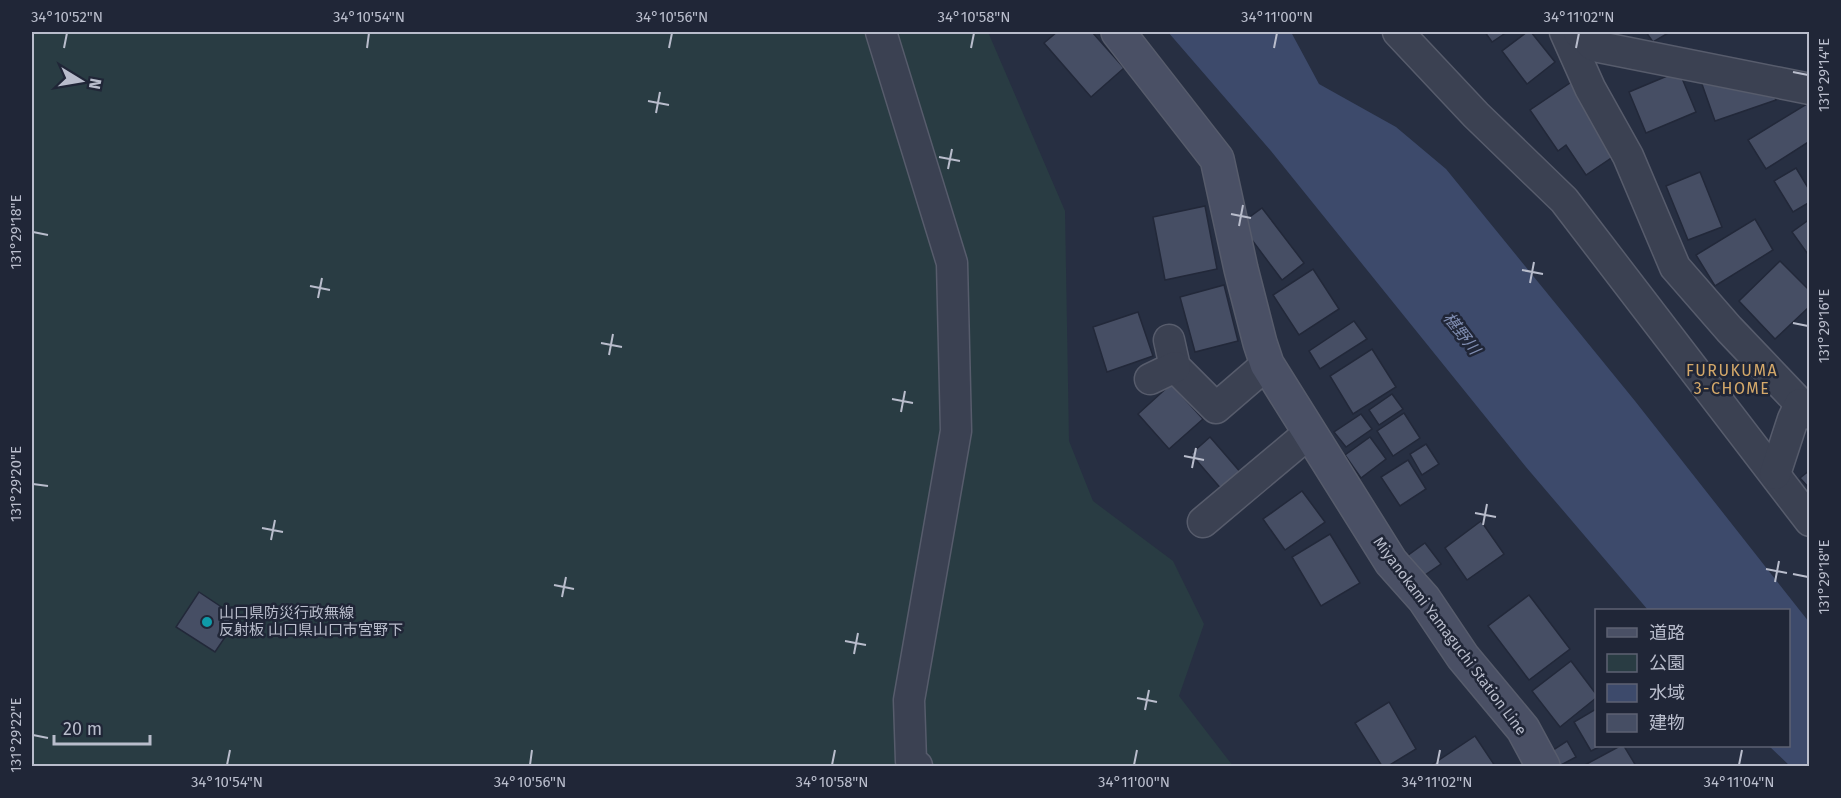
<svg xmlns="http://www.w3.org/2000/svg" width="1841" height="798" viewBox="0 0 1841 798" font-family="'Fira Sans','Noto Sans JP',sans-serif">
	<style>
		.green { fill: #293c43 }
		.water { fill: #3d4a6b }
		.building { fill: #464e64; stroke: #222839; stroke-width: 1.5 }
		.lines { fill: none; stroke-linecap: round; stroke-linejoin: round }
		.minor-casing { stroke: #575c6c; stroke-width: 33 }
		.secondary-casing { stroke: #575c6c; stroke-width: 36 }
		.minor { stroke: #3b4152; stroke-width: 30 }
		.secondary { stroke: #4a5065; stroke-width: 33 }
		.ticks { fill: none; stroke: #b9bdcc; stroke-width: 2 }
		.culture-dot { fill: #0f9aa8; stroke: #202637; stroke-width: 2 }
		.labels { text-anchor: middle; stroke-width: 5; stroke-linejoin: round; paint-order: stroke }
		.poi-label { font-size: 15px; fill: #b9bdcc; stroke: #202637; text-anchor: start }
		.street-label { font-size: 15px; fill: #b9bdcc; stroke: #202637 }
		.water-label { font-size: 16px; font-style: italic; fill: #808eb2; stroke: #202637 }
		.neighbourhood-label { font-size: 16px; letter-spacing: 1.5px; fill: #d5a96a; stroke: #202637 }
		.neatline { fill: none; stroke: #b9bdcc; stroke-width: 2 }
		.ticks-label { font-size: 15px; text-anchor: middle; fill: #b9bdcc }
	</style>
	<rect width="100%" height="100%" fill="#272f42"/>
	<polygon class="green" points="32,32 988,32 1065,211 1069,441 1093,501 1173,561 1204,624 1179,696 1233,766 32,766"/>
	<polygon class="water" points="1168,32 1291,32 1319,84 1396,127 1446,169 1635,401 1809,622 1809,766 1790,766 1769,746 1788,746 1788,610 1648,610 1526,467 1271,151"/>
	<g class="building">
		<polygon points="1057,32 1092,32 1124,68 1091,97 1044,43"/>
		<polygon points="1485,32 1507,32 1492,42"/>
		<polygon points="1527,32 1531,32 1555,62 1527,84 1502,51"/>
		<polygon points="1646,32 1670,32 1653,42"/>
		<polygon points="1697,70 1771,84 1776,100 1715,121"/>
		<polygon points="1679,71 1696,112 1646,133 1629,92"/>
		<polygon points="1573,81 1620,152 1586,175 1566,145 1558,151 1530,110"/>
		<polygon points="1810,102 1810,141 1766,169 1748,140"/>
		<polygon points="1796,168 1810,191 1810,202 1793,212 1774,181"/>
		<polygon points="1700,172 1722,227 1688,240 1666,186"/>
		<polygon points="1205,206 1217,269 1165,280 1153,217"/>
		<polygon points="1262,208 1304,263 1282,280 1240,224"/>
		<polygon points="1755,219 1773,250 1715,286 1696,255"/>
		<polygon points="1810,219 1810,257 1792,232"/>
		<polygon points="1780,261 1810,291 1810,306 1775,339 1739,301"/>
		<polygon points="1313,269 1339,309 1299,335 1273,295"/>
		<polygon points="1224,285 1238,341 1195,352 1180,297"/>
		<polygon points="1138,312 1153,356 1107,372 1093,327"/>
		<polygon points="1354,321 1367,339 1320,369 1309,351"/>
		<polygon points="1372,349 1396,387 1353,414 1330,376"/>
		<polygon points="1171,384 1203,419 1169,449 1138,414"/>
		<polygon points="1392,394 1403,409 1379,425 1369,410"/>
		<polygon points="1404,413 1420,438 1393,456 1377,431"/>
		<polygon points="1361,414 1372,429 1346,447 1334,432"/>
		<polygon points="1210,437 1242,474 1223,491 1191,454"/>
		<polygon points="1370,437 1386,459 1361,478 1345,455"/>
		<polygon points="1426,444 1439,464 1422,475 1410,454"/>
		<polygon points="1408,460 1426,489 1400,506 1381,477"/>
		<polygon points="1810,470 1810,489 1800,478"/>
		<polygon points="1302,491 1325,522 1285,550 1263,519"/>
		<polygon points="1481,521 1504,554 1467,580 1445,548"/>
		<polygon points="1330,534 1360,583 1321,606 1292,557"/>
		<polygon points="1425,543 1441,564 1422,577 1407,556"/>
		<polygon points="199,592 238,618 215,652 176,627"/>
		<polygon points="1529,595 1570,649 1529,680 1488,626"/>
		<polygon points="1571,661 1596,694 1596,698 1560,727 1532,691"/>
		<polygon points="1389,702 1416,749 1388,766 1382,766 1355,723"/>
		<polygon points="1596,709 1596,746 1601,746 1591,751 1574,722"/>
		<polygon points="1475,736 1495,766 1430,766"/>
		<polygon points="1567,741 1576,757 1559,766 1550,752"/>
		<polygon points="1620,746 1624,746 1636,766 1583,766"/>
	</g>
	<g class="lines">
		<g class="minor-casing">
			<g id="minor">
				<polyline points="881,32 952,263 956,431 909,700 911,761 917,766"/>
				<polyline points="1398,32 1476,115 1564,200 1810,521"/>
				<polyline points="1565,32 1590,88 1628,156 1675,267 1729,329 1810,414"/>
				<polyline points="1579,32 1594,46 1810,89"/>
				<polyline points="1169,340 1175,367 1216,408 1267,364"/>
				<polyline points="1150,379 1175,367"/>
				<polyline points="1775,474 1793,419 1800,404"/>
				<polyline points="1203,522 1309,433"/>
			</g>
		</g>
		<g class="secondary-casing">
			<polyline id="secondary" points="1118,32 1217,159 1241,269 1260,343 1267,364 1391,562 1424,599 1463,657 1523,729 1543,766"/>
		</g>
		<use href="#minor" class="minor"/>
		<use href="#secondary" class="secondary"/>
	</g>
	<path class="ticks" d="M64,48l3,-15M367,48l2,-15M669,48l3,-15M971,48l3,-15M1274,48l3,-15M1576,48l3,-15M1793,72l15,3M648,101l21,4M656,113l4,-21M939,157l21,4M948,169l4,-20M1231,214l20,4M1239,226l4,-21M33,232l15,3M1522,270l21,4M1530,283l4,-21M310,286l20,4M318,298l4,-20M1793,323l15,3M601,343l21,4M609,355l4,-21M892,399l21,4M901,412l4,-21M1184,456l20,4M1192,468l4,-20M33,484l15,2M1475,513l21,4M1483,525l4,-21M262,528l21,4M271,540l4,-20M1766,569l21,4M1793,574l15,3M1775,582l4,-21M554,585l20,4M562,597l4,-20M845,641l21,4M854,654l4,-21M1137,698l20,4M1145,710l4,-20M33,735l15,3M227,765l3,-15M530,765l2,-15M832,765l3,-15M1134,765l3,-15M1437,765l3,-15M1739,765l3,-15"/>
	<circle class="culture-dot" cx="207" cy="622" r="6"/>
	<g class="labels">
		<g class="poi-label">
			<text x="219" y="618">山口県防災行政無線<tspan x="219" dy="17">反射板 山口県山口市宮野下</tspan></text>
		</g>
		<g class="street-label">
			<text transform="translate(1450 636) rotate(53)" y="5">Miyanokami Yamaguchi Station Line</text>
		</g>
		<g class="water-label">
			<text transform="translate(1462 333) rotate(52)" y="6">椹野川</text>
		</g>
		<g class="neighbourhood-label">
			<text x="1732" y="376">FURUKUMA<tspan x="1732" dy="18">3-CHOME</tspan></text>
		</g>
	</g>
	<rect width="1841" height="798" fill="none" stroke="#202637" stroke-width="66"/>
	<rect x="1595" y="609" width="195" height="138" fill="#202637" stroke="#5d6273" stroke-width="1.5"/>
	<rect x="1607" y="628" width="30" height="9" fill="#4a5065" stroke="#5d6273" stroke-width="1.5"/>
	<text x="1649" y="639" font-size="18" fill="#b9bdcc">道路</text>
	<rect x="1607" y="654" width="30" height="18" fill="#293c43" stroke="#5d6273" stroke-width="1.5"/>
	<text x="1649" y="669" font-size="18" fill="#b9bdcc">公園</text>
	<rect x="1607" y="684" width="30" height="18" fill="#3d4a6b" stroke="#5d6273" stroke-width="1.5"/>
	<text x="1649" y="699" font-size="18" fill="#b9bdcc">水域</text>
	<rect x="1607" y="714" width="30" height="18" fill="#464e64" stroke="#5d6273" stroke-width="1.5"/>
	<text x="1649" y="729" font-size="18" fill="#b9bdcc">建物</text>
	<g transform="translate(81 81) rotate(101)" stroke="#202637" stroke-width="4.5" paint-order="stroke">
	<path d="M0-4.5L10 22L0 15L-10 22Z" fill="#b9bdcc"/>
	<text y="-9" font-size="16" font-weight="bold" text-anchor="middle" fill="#b9bdcc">N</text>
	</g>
	<path d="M54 735v9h96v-9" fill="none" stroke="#b9bdcc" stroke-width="3"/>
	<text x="63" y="735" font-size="18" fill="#b9bdcc" stroke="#202637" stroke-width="4.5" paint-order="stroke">20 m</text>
	<rect x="33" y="33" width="1775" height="732" class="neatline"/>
	<g class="ticks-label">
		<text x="67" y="22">34°10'52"N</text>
		<text x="369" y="22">34°10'54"N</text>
		<text x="672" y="22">34°10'56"N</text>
		<text x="974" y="22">34°10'58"N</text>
		<text x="1277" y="22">34°11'00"N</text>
		<text x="1579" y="22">34°11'02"N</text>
		<text transform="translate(1824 75) rotate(-90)" y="5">131°29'14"E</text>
		<text transform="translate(16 232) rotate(-90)" y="5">131°29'18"E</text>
		<text transform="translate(1824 326) rotate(-90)" y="5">131°29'16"E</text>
		<text transform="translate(16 484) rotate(-90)" y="5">131°29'20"E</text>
		<text transform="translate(1824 577) rotate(-90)" y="5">131°29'18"E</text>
		<text transform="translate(16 735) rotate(-90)" y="5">131°29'22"E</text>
		<text x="227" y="787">34°10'54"N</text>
		<text x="530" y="787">34°10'56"N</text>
		<text x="832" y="787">34°10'58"N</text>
		<text x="1134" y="787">34°11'00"N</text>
		<text x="1437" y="787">34°11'02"N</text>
		<text x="1739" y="787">34°11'04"N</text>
	</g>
</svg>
